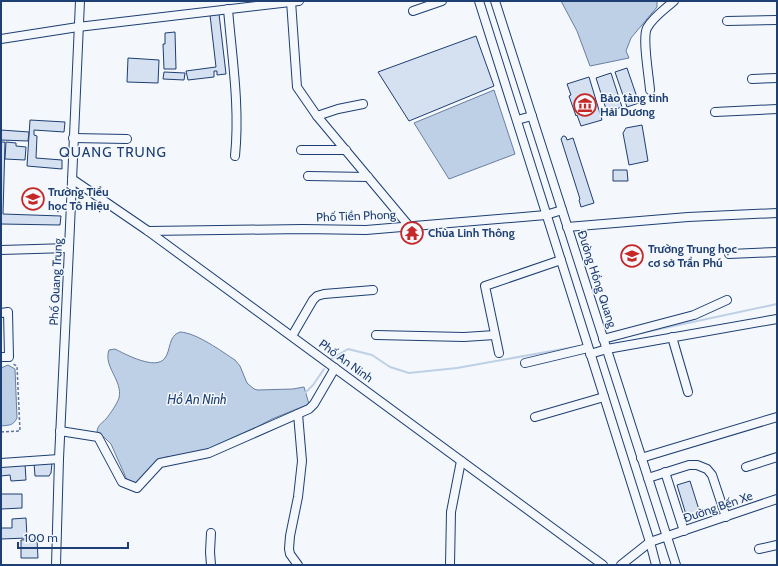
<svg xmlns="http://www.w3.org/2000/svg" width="778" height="566" viewBox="0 0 778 566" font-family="Cabin,sans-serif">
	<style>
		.water { fill: #bed0e5; stroke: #687fa3 }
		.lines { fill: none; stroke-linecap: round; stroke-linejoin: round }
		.stream { stroke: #bed0e5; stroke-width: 2 }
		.building { fill: #d5e0f0; stroke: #1d3f73 }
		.minor-casing { stroke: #1d3f73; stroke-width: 10 }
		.path { stroke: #5e769c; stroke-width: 1.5; stroke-dasharray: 3 2; stroke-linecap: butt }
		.minor { stroke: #f4f7fb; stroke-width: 8 }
		.labels { text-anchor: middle; stroke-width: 3; stroke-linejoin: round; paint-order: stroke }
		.poi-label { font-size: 12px; font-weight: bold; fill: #1d3f73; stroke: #f4f7fb; text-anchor: start }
		.street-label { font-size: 12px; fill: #1d3f73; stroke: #f4f7fb }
		.water-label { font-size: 13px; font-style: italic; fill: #1d3f73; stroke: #f4f7fb }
		.quarter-label { font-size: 14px; letter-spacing: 1px; fill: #1d3f73; stroke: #f4f7fb }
	</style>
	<rect width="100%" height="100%" fill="#f4f7fb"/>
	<g class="water">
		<polygon points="561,1 657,1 657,7 631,38 626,51 629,58 590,66 577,31"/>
		<polygon points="494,90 515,154 449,179 414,123"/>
		<path d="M180,332c17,1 41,19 55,28l5,6 7,17 7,6 4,1 35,-1 11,-2 5,17 -37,15 -36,19 -37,15 -33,4 -7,4 -8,6 -14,17 -10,-4 -16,-36 -6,-6 -5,-3 -3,-4c1,-6 5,-8 9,-12 4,-5 11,-15 13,-21 4,-18 -16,-31 -10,-48l6,-1c10,5 41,22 50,9 6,-8 3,-22 15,-26z"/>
		<path d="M8,365l7,4 2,49c-4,8 -8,7 -16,8v-58z"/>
	</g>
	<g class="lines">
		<g class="stream">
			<polyline points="641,333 777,304"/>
			<polyline points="331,359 348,349 372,355 390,367 409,373 457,368 580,346"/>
			<polyline points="305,393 313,385 324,369"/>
		</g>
	</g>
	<g class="building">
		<polygon points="219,14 226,74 217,75 217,71 214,71 214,77 188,80 186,71 216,67 210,15"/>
		<polygon points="175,32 176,69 164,69 163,44 165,44 165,33"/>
		<polygon points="476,36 494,86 409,121 378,72"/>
		<polygon points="128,58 159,60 158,83 127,82"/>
		<polygon points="627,68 639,103 627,107 615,72"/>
		<polygon points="164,72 185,73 184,80 163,79"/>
		<polygon points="611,73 622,107 607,112 596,78"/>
		<polygon points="589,77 602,120 581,126 577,115 576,116 569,96 571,95 567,84"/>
		<polygon points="30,120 65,122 64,132 34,130 34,135 37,136 36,158 62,160 62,169 27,166"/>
		<polygon points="642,125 648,161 629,165 623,133 626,128"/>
		<polygon points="1,130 29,132 28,141 1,140"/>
		<polygon points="563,136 564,136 566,137 567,140 573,138 594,203 581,207 579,200 580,199 561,139"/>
		<polygon points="1,142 5,142 3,214 61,216 60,225 1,224"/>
		<polygon points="6,142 16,143 16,146 26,147 25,160 5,159"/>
		<polygon points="613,170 627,170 628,181 613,181"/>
		<polygon points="34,463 52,463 51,473 49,476 35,476"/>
		<polygon points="25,464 26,480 11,481 10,475 1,476 1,466"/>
		<polygon points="690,481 701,516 688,521 677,485"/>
		<polygon points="1,494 22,494 22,508 1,509"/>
		<polygon points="26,518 27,538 1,539 1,528 12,528 12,519"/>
		<polygon points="37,539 38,558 21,558 21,540"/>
	</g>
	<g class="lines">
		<g class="minor-casing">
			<g id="minor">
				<polyline points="291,1 297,87 317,116 409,226"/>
				<polyline points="479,1 650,542 656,565"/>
				<polyline points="495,1 676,565"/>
				<path d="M228,9c4,49 12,98 7,147"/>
				<polyline points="413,11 442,1"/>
				<polyline points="727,21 777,20"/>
				<polyline points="1,39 78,27 299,1"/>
				<polyline points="752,79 777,78"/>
				<path d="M650,90c-1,-14 -8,-52 -3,-62 6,-11 18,-19 27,-27"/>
				<polyline points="715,112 777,109"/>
				<polyline points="317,116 338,109 363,104"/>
				<polyline points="517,120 532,116"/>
				<polyline points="73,138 127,139"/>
				<polyline points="301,150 346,150"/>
				<polyline points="308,176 368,177"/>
				<polyline points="72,179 148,231 603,565"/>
				<polyline points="567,227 688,217 777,213"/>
				<polyline points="148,231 303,229 366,230 546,215 562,210"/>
				<polyline points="1,250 69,248"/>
				<polyline points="729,254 777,252"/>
				<polyline points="1,313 8,312 9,357 1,357"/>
				<polyline points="376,335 464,337 495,335"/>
				<polyline points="292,336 313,300 317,296 324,294 373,290"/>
				<polyline points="672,337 688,392"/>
				<polyline points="603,339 694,315 727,300"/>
				<polyline points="499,353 485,286 561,260"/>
				<polyline points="590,354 607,349 777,319"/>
				<polyline points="525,363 588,348"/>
				<polyline points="535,417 604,397"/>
				<polyline points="60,431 98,437 122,482 137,488 160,463 209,453 309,409 314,404 335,368"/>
				<polyline points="641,458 777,417"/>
				<polyline points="1,463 59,459"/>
				<polyline points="746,467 777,457"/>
				<polyline points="665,472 684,531"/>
				<polyline points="648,478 689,465 697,465 707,469 712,475 726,517"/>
				<polyline points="759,549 777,545"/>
				<polyline points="56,565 59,459 69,248 80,1"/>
				<polyline points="211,565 210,552 211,533"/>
				<polyline points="298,565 290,554 289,549 290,536 298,497 302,461 298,414"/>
				<polyline points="450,565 451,512 461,461"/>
				<polyline points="621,565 650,542 777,499"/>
			</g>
		</g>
		<polyline class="path" points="1,432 20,431 17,366 13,364"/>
		<use href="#minor" class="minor"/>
	</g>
	<defs>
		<g id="museum-ring" transform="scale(1.15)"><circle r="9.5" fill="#f4f7fb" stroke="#c62828" stroke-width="1.5"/><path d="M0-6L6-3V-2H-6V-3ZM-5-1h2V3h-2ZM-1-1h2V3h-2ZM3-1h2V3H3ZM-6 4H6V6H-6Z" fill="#c62828"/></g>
		<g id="school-ring" transform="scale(1.15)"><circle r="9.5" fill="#f4f7fb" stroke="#c62828" stroke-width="1.5"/><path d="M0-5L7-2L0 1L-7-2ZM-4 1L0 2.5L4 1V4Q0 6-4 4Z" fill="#c62828"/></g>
		<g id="temple-ring" transform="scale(1.15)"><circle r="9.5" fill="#f4f7fb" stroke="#c62828" stroke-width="1.5"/><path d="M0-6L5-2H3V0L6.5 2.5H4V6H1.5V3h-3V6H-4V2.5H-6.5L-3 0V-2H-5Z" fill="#c62828"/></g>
	</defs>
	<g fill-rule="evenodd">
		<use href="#museum-ring" x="585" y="105"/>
		<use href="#school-ring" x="33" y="199"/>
		<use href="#temple-ring" x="412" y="233"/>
		<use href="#school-ring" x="632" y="256"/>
	</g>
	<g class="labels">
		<g class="poi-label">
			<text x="600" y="102">Bảo tàng tỉnh<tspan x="600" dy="14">Hải Dương</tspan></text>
			<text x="48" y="196">Trường Tiểu<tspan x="48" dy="14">học Tô Hiệu</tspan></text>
			<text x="428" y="237">Chùa Linh Thông</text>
			<text x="648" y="253">Trường Trung học<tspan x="648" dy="14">cơ sở Trần Phú</tspan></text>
		</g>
		<g class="street-label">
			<text transform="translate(356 216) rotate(-2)" y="4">Phố Tiền Phong</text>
			<text transform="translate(597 279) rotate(72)" y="4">Đường Hồng Quang</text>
			<text transform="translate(56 282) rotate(-87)" y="4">Phố Quang Trung</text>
			<text transform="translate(346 361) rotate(36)" y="4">Phố An Ninh</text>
			<text transform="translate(718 507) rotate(-19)" y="4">Đường Bến Xe</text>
		</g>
		<g class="water-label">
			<text x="197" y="404">Hồ An Ninh</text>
		</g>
		<g class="quarter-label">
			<text x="113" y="157">QUANG TRUNG</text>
		</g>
	</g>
	<rect width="778" height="566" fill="none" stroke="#1d3f73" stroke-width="4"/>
	<path d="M18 542v6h110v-6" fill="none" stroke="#1d3f73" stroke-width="2"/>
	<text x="24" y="542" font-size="12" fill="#1d3f73" stroke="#f4f7fb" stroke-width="3" paint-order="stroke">100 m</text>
</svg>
